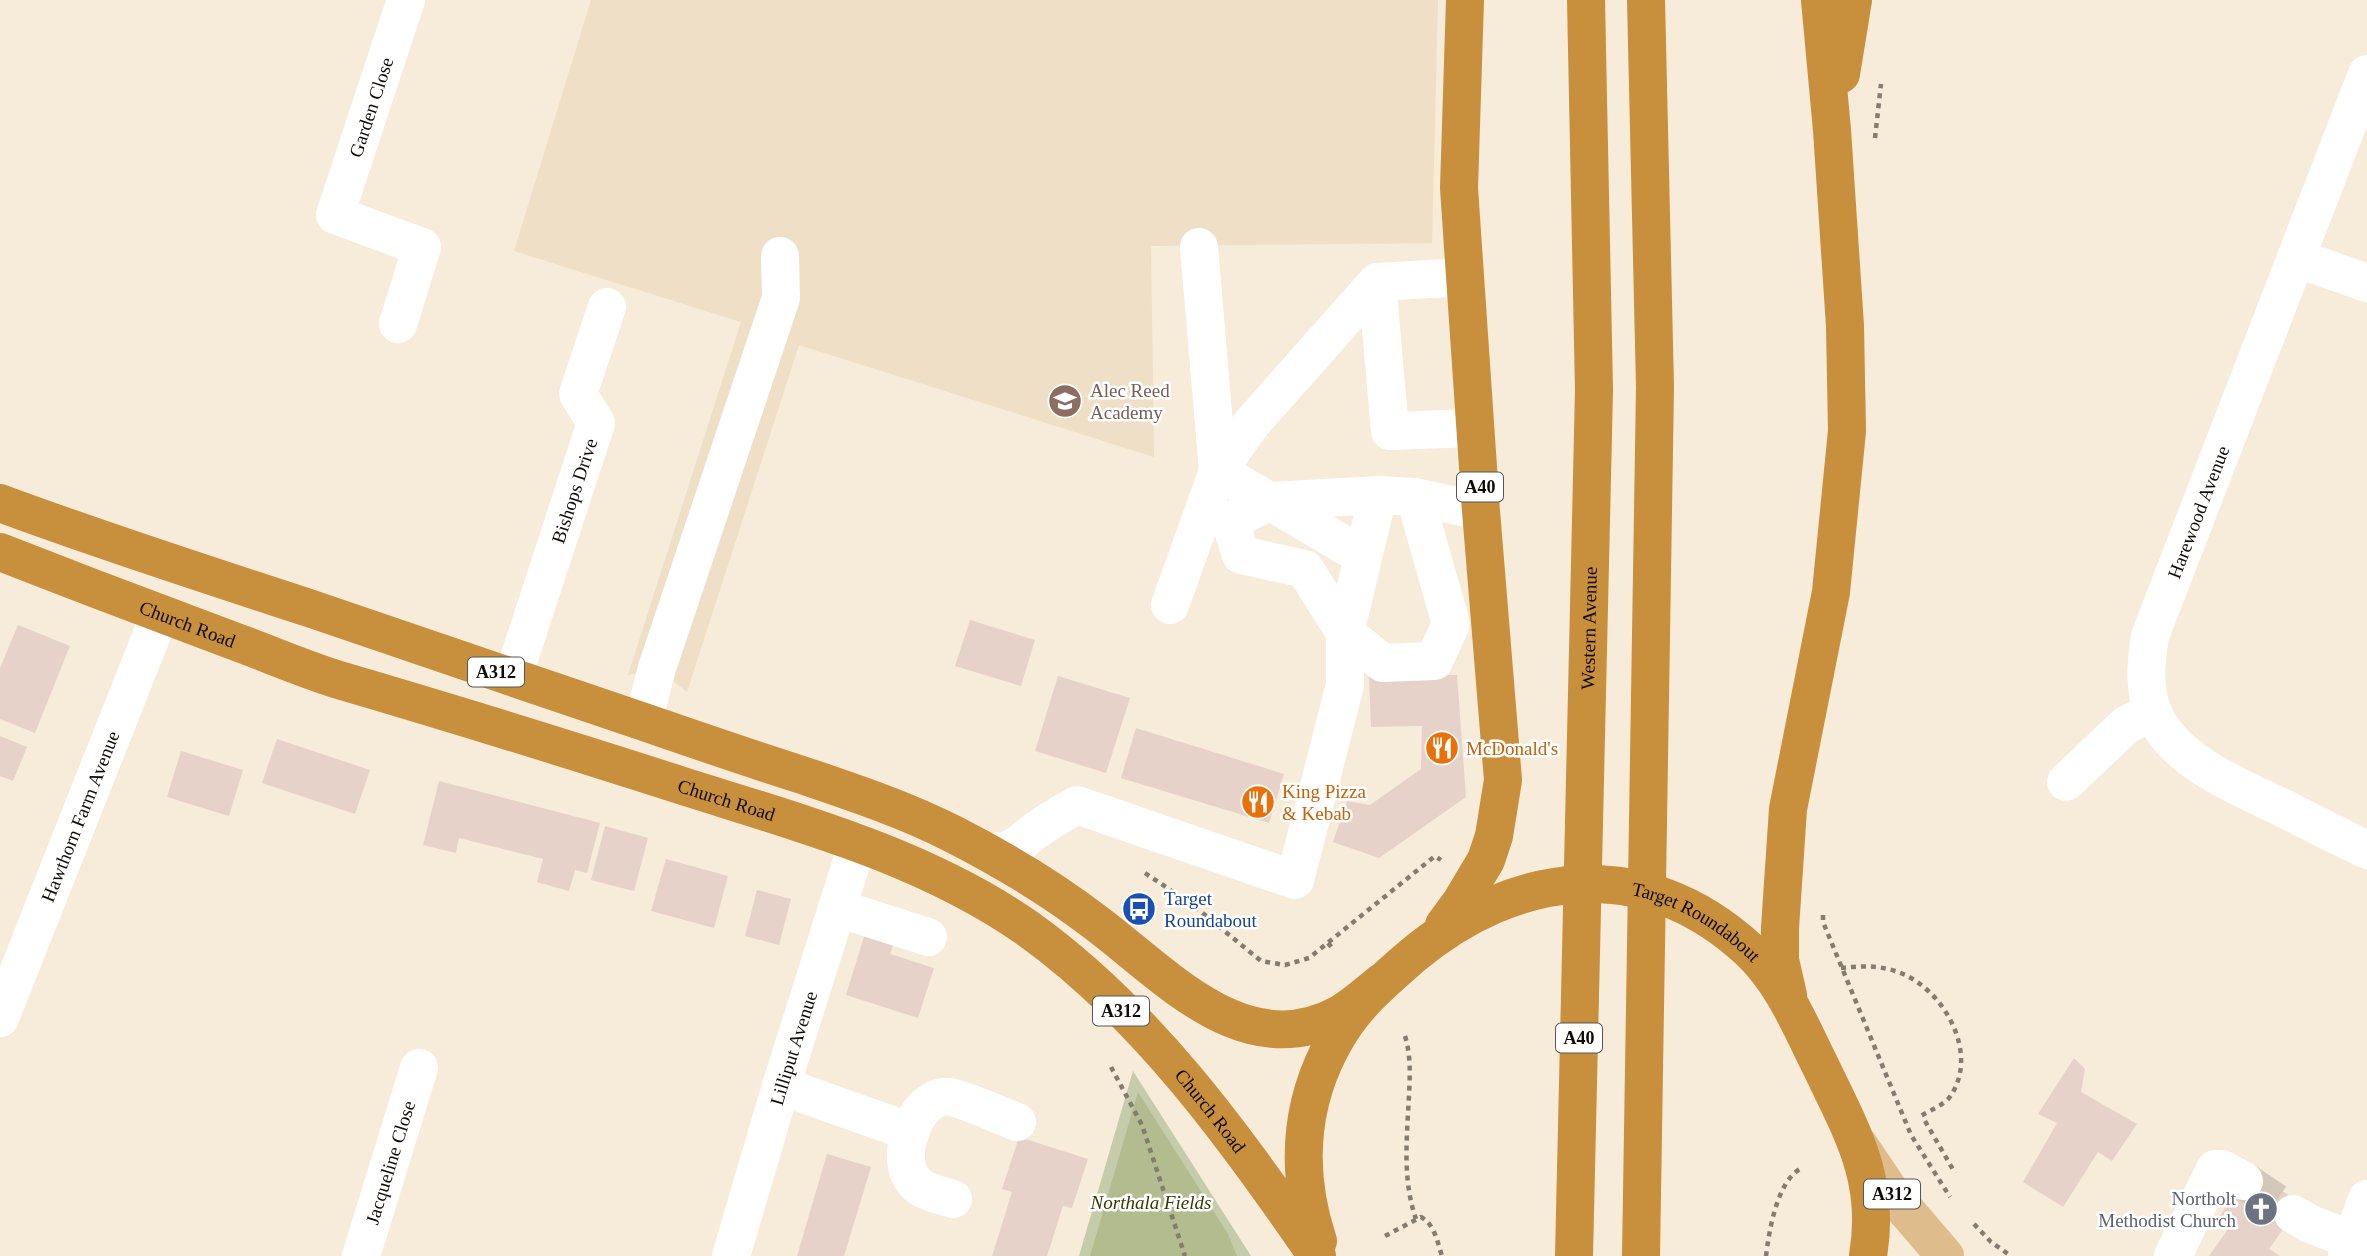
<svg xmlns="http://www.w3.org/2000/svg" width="2367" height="1256" viewBox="0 0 2367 1256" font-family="'Times New Roman',serif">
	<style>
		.built { fill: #eedfc6 }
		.green { fill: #c5ccab }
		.forest { fill: #b3bc8f }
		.building { fill: #e7d2c9 }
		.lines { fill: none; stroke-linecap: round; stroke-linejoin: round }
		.minor-tunnel { stroke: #d4c9b9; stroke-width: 38; stroke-dasharray: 38 19; stroke-linecap: butt }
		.path { stroke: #847c70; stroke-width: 4.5; stroke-dasharray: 5 5; stroke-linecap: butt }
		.minor { stroke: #fff; stroke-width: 38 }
		.major { stroke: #debc8b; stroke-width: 38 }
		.highway { stroke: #c88f3d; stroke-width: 38 }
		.labels { text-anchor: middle; stroke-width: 5; stroke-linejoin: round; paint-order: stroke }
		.shield { fill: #fff; stroke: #575451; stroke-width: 2 }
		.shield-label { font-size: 18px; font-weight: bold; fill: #0f0b06 }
		.street-label { font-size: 19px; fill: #0f0b06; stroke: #fff }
		.education-label { font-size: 19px; fill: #785e54; stroke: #fff; text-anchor: start }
		.food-label { font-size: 19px; fill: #c56008; stroke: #fff; text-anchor: start }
		.transit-label { font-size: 19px; fill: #164399; stroke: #fff; text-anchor: start }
		.worship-label { font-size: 19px; fill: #5b616d; stroke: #fff; text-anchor: end }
		.park-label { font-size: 19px; font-style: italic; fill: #333a03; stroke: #fff }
	</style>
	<rect width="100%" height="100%" fill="#f7ebd9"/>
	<polygon class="built" points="591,0 1438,0 1432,243 1151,246 1154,457 799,345 687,692 657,668 628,675 741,322 514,251"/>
	<polygon class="green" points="1133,1071 1251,1256 1079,1256"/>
	<polygon class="forest" points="1138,1092 1228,1234 1237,1256 1090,1256"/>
	<g class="building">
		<polygon points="970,620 1035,640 1021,686 955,666"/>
		<polygon points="18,625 70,646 35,733 0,719 0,668"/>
		<polygon points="1457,675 1466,797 1379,858 1333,842 1347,801 1370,805 1421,769 1422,726 1371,727 1369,676"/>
		<polygon points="1058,676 1130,698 1106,773 1035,751"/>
		<polygon points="1136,728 1284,774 1269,823 1121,778"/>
		<polygon points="0,736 27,747 13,781 0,776"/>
		<polygon points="277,739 370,770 355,814 262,783"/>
		<polygon points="181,751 243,770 229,816 167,797"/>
		<polygon points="439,781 600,823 587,873 575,870 569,891 537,882 543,859 459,838 456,853 423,845"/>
		<polygon points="605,826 648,838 634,891 591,880"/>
		<polygon points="666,859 728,876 714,928 651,911"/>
		<polygon points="757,890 791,899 779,945 745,936"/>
		<polygon points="868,924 897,933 890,954 934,968 918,1018 846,995"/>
		<polygon points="2074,1058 2085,1069 2081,1092 2137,1124 2112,1161 2098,1152 2063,1207 2023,1182 2057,1123 2038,1114"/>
		<polygon points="1019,1137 1088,1159 1072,1208 1063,1206 1047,1256 992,1256 1012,1192 1002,1189"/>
		<polygon points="827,1154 871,1167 844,1256 797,1256"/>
		<polygon points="2252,1170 2301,1204 2269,1249 2280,1256 2209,1256 2231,1225 2219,1217"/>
	</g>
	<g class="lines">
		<polyline class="minor-tunnel" points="2244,1181 2293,1214"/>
		<g class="path">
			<polyline points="1875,138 1881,84"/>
			<polyline points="1145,873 1194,906 1261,961 1285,965 1309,958 1435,856 1441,860"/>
			<polyline points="1823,915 1823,922 1911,1135 1950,1197"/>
			<polyline points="1328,943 1334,950"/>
			<path d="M1841,968c18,-2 36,-3 54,3 47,14 87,83 54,127 -6,7 -20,13 -28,18"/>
			<path d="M1405,1036c6,20 5,39 4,59 -2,42 -7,84 7,124"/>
			<polyline points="1111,1067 1142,1125 1185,1256"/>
			<polyline points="1925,1121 1955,1173"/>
			<polyline points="1974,1224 1991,1242 2011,1256"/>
			<path d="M1385,1236l36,-19c14,8 16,24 21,39"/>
			<path d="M1766,1256c3,-25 11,-74 34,-87"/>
		</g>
		<g class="minor">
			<path d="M2367,74l-217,562c-4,26 -7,54 4,79 22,47 83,71 127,92 29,15 57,29 86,43"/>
			<polyline points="1199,247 1218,471"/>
			<polyline points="2296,258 2367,283"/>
			<polyline points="1465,277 1377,282 1390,431 1475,428"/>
			<path id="s1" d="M398,324l24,-77 -87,-32 71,-215"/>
			<polyline points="1218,471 1363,556"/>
			<polyline points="1415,497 1451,624 1434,661 1383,663 1345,633 1305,569 1241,555 1230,521 1271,501 1378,495 1415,497 1481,511"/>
			<polyline points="1170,605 1218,471 1251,424 1377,282"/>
			<path id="s2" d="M513,677l83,-254 -18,-29 29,-87"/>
			<polyline points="643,722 657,668 781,298 780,256"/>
			<polyline points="2066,782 2126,725 2138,719 2154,714"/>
			<path d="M989,852c29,0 28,-9 49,-23 12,-9 26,-16 39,-24l218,75 50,-195v-52l33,-138"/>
			<polyline points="837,908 928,937"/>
			<path id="s3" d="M0,1018l160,-404"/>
			<polyline points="781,1086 911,1132"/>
			<path d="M953,1199c-15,-5 -34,-7 -42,-22 -15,-25 5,-84 39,-80 15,2 50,19 67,25"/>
			<polyline points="2293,1214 2310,1224 2352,1240"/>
			<path id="s4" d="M361,1256l58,-188"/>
			<path id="s5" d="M731,1256l50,-170 77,-244"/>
			<polyline points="2173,1256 2215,1169 2222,1169 2244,1181"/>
			<polyline points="2347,1256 2367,1199"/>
		</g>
		<polyline class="major" points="1859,1145 1892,1194 1945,1256"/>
		<g class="highway">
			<polyline points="1841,74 1853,0"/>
			<path d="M0,503c102,38 205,71 309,105 112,38 225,77 338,115 52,18 105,36 158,53 50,17 101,34 148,58 49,25 98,54 142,88 70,52 149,144 245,92 15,-9 28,-21 42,-32"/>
			<path id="s6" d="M0,552c77,30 153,59 231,88 36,13 72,29 108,40 116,34 232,70 347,107 117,37 239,70 341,141 118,84 209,210 290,328"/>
			<polyline points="1444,925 1461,902 1486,860 1494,836 1503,780 1481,511 1459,188 1465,0"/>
			<polyline points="1788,995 1780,960 1780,928 1788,809 1831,592 1847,431 1845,326 1832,130 1820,0"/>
			<path id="s7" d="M1318,1241c-25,-75 -18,-150 27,-217 18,-26 43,-47 67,-68 103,-86 231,-103 336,-7 34,31 52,76 72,116 32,67 61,114 48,191"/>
			<path id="s8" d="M1574,1256l20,-866 -8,-390"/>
			<polyline points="1641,1256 1655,387 1646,0"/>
		</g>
	</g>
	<defs>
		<g id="school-disc" transform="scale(1.75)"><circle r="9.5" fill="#8d6e63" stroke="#fff"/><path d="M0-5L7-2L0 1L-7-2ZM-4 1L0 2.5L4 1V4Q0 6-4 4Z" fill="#fff"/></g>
		<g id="restaurant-disc" transform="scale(1.75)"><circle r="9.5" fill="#e8710a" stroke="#fff"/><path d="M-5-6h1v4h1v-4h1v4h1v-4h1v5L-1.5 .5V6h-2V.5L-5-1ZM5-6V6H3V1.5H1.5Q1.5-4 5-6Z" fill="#fff"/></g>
		<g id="bus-disc" transform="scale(1.75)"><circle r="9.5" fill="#1a4fb4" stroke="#fff"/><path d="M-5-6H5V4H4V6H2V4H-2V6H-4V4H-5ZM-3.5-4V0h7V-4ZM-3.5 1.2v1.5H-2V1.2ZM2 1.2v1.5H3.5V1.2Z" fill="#fff"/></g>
		<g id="church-disc" transform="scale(1.75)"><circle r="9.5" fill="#6b7280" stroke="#fff"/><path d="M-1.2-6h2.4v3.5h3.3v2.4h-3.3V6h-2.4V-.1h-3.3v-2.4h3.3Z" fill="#fff"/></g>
	</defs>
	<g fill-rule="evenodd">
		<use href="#school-disc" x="1065" y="401"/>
		<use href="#restaurant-disc" x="1442" y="748"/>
		<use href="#restaurant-disc" x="1258" y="802"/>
		<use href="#bus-disc" x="1139" y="909"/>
		<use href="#church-disc" x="2261" y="1209"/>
	</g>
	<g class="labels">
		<g class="shield">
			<rect x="1457" y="472.5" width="46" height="29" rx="5"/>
			<rect x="468" y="657.5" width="56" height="29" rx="5"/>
			<rect x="1093" y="996.5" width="56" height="29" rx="5"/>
			<rect x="1556" y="1023.5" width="46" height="29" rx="5"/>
			<rect x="1864" y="1179.5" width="56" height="29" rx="5"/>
		</g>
		<g class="shield-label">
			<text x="1480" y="493">A40</text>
			<text x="496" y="678">A312</text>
			<text x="1121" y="1017">A312</text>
			<text x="1579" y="1044">A40</text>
			<text x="1892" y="1200">A312</text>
		</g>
		<g class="street-label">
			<text dy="7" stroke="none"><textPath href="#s1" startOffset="287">Garden Close</textPath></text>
			<text dy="7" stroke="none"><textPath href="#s2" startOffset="196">Bishops Drive</textPath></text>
			<text transform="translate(2198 512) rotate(-69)" y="7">Harewood Avenue</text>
			<text dy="7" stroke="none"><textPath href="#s6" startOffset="201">Church Road</textPath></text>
			<text dy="7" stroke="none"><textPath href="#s8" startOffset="628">Western Avenue</textPath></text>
			<text dy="7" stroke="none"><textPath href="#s6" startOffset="768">Church Road</textPath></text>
			<text dy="7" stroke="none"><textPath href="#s3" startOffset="217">Hawthorn Farm Avenue</textPath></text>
			<text dy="7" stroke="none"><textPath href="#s7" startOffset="634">Target Roundabout</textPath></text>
			<text dy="7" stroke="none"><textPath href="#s5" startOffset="217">Lilliput Avenue</textPath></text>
			<text dy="7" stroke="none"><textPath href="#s6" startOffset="1356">Church Road</textPath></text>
			<text dy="7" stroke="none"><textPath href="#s4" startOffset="98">Jacqueline Close</textPath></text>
		</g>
		<g class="education-label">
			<text x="1090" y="397">Alec Reed<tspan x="1090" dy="22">Academy</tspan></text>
		</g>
		<g class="food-label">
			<text x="1466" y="755">McDonald's</text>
			<text x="1282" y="798">King Pizza<tspan x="1282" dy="22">&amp; Kebab</tspan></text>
		</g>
		<g class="transit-label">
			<text x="1164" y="905">Target<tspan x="1164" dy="22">Roundabout</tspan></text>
		</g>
		<g class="worship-label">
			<text x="2236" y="1205">Northolt<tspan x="2236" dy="22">Methodist Church</tspan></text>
		</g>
		<g class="park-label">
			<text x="1151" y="1209">Northala Fields</text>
		</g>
	</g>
</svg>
